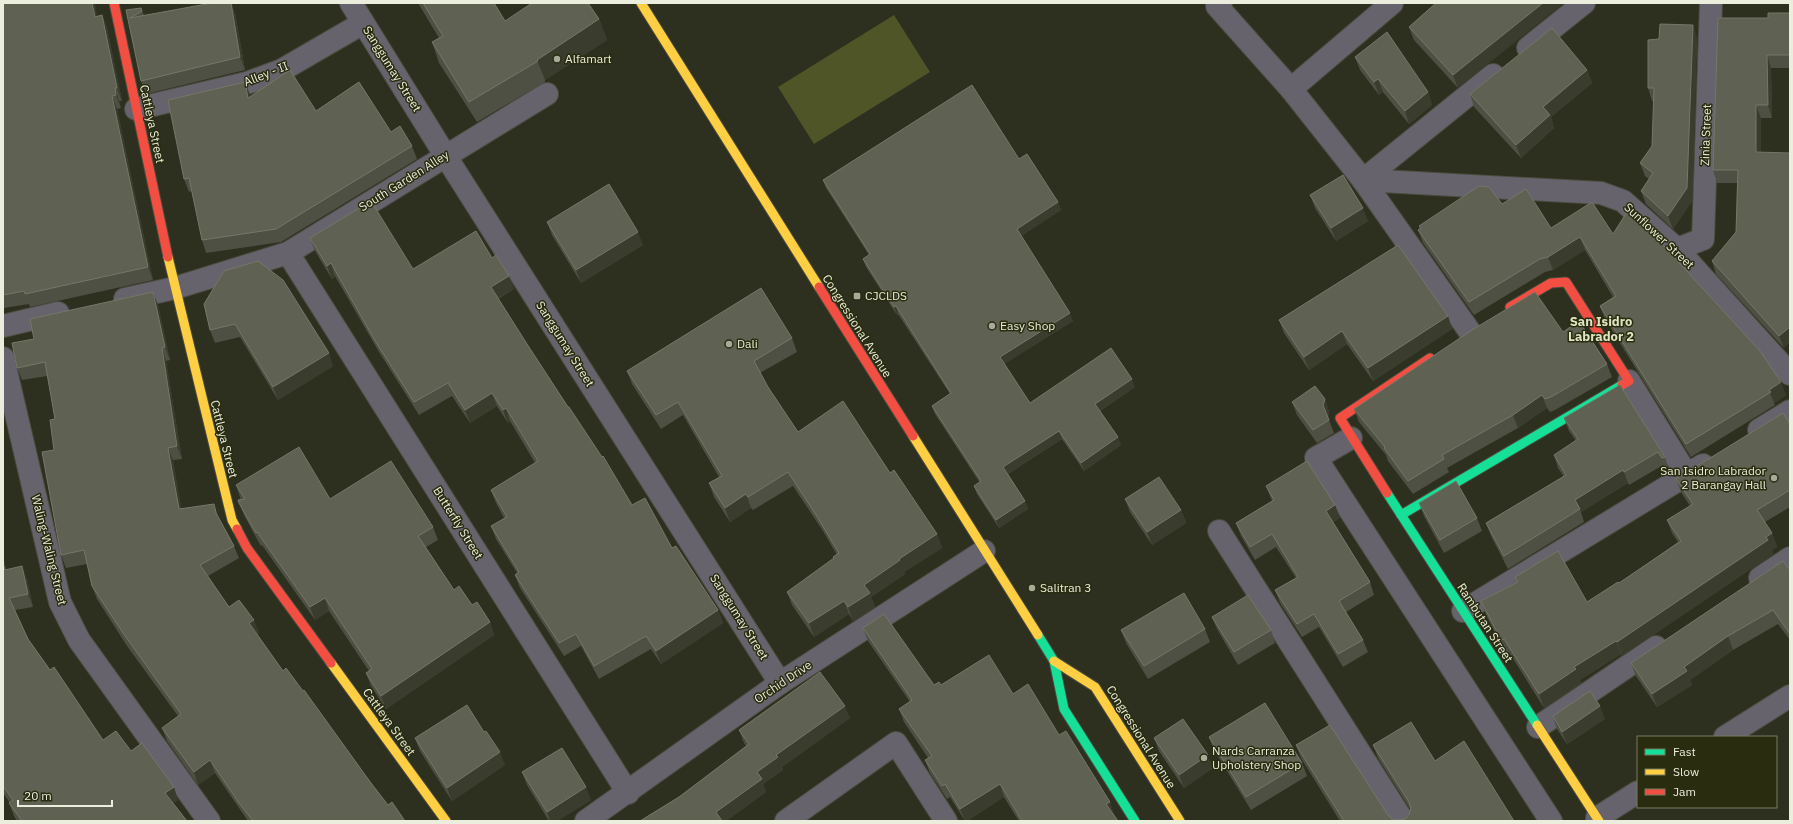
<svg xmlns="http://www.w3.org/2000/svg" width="1793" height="824" viewBox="0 0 1793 824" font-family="'IBM Plex Sans',sans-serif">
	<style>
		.green { fill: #505528 }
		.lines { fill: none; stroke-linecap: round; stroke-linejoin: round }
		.street-casing { stroke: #4b4c3f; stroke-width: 24 }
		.fast-casing { stroke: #4b4c3f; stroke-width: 11 }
		.slow-casing { stroke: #4b4c3f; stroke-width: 11 }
		.jam-casing { stroke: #4b4c3f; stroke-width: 11 }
		.street { stroke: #67636c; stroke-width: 22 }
		.fast { stroke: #16e098; stroke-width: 9 }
		.slow { stroke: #ffcf43; stroke-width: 9 }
		.jam { stroke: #f24e42; stroke-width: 9 }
		.wall { fill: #4e5043 }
		.shaded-wall { fill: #3a3c2d }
		.building { fill: #5f6153; stroke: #757769 }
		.poi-dot { fill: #a8ab9a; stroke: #292c0e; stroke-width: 1.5 }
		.labels { text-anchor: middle; stroke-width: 3; stroke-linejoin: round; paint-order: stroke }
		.poi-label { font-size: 12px; fill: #ebeedd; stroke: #292c0e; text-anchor: start }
		.street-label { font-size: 12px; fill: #ebeedd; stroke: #292c0e }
		.neighbourhood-label { font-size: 13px; font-weight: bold; fill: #dfe5c2; stroke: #292c0e }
	</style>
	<rect width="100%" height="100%" fill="#2d2f1f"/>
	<polygon class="green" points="894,15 930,72 814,144 778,87"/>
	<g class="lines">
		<g class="street-casing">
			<g id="street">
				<polyline points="351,3 445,155 780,683"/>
				<polyline points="1221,3 1217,6 1291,89 1363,180 1470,332"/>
				<polyline points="1528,48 1584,3"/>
				<polyline points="1291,89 1392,3"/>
				<polyline points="136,109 247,83 282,70 363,23"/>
				<polyline points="1363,180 1601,193 1623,201 1677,249 1790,374"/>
				<polyline points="1363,180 1493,75"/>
				<polyline points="1677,249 1703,239 1711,3"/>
				<polyline points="288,253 628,793"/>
				<polyline points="125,299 175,288 288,253 547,94"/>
				<polyline points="3,326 58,313"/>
				<polyline points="3,358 60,602 79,640 209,821"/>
				<polyline points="1629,381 1687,475"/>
				<polyline points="1759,430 1790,411"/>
				<polyline points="1351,438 1316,458 1551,821"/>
				<polyline points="1219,531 1403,821"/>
				<polyline points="1760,578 1790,558"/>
				<polyline points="1463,611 1703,465"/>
				<polyline points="1538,727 1656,647"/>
				<polyline points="1725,737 1790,696"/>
				<polyline points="1597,818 1638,792"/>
				<polyline points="586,821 780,683 984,551"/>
				<polyline points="786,821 896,743 946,821"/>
			</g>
		</g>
		<g class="fast-casing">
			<g id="fast">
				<polyline points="1387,493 1537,725"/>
				<polyline points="1401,515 1622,385"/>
				<polyline points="1038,635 1054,661 1064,709 1135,821"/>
			</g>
		</g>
		<g class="slow-casing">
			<g id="slow">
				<polyline points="641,3 819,287"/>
				<polyline points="168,257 232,520 237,529"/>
				<polyline points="913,436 1038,635"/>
				<polyline points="1054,661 1095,687 1180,821"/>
				<polyline points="331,663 446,821"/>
				<polyline points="1537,725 1599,821"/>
			</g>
		</g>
		<g class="jam-casing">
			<g id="jam">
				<polyline points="114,3 168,257"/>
				<polyline points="819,287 913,436"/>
				<polyline points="1510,307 1551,283 1566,282 1629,381 1622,385"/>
				<polyline points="1387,493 1340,418 1430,358"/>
				<polyline points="237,529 247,548 331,663"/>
			</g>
		</g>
		<use href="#street" class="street"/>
		<use href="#fast" class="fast"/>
		<use href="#slow" class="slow"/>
		<use href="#jam" class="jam"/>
	</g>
	<g class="wall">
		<polygon points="3,3 97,16 102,15 107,28 122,101 119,101 121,108 117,109 153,280 30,307 29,304 4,308 3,306"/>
		<polygon points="418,3 494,3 505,21 599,19 607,40 545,80 545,82 477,122 439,63 432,42 439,38"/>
		<polygon points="1436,3 1458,88 1414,40 1409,27"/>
		<polygon points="141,8 144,15 235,13 245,70 146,94 141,81 126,10"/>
		<polygon points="1790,13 1790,68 1771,68 1772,118 1761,118 1761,152 1784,348 1716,274 1712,261 1736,232 1737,183 1717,183 1713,170 1768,18"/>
		<polygon points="1697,38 1692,201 1673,229 1646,204 1641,191 1649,179 1645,176 1640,163 1652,146 1654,101 1652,101 1648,88"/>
		<polygon points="1355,57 1428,92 1432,105 1409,124 1383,92 1379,95 1360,70"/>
		<polygon points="1587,70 1592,83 1551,117 1554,128 1521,158 1474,107 1470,94"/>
		<polygon points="250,96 316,111 391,132 412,146 417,159 281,242 206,253 202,240 192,191 189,192 184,179"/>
		<polygon points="1019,159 1058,202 1061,210 1021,236 1073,321 1004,364 1030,403 1135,387 1100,411 1121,445 1084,471 1062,439 1008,474 1025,501 1028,509 999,528 977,494 974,486 980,483 935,414 932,406 950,394 898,314 897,315 866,267 863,259 869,255 826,188 823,180"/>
		<polygon points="1310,195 1368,221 1336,241 1315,208"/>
		<polygon points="1502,204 1551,228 1613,234 1786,395 1774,403 1775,405 1691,457 1605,319 1600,306 1613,297 1585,250 1553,270 1545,272 1474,315 1423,243 1418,230 1420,229 1419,226"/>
		<polygon points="547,222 643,245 581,283 552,235"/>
		<polygon points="310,238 413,269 492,258 514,289 498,299 568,407 632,505 672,548 718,610 723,623 661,664 651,649 599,679 581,646 564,656 520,588 515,575 517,573 496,539 491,526 504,518 496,503 491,490 535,463 510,421 508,423 497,406 470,423 452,396 419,415 379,352 335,276 332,279 315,251"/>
		<polygon points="204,304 333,366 278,400 240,337 215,343 210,330"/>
		<polygon points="158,305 170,360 166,361 182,459 173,460 181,509 214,504 218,516 234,546 239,558 208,576 229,607 259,633 257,634 283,671 388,805 405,821 248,821 215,773 198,785 167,741 162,728 178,716 127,646 97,599 92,586 87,564 66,568 61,555 54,450 55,419 47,376 22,380 17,368 34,339"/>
		<polygon points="1448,316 1452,329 1373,381 1347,344 1309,370 1284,333 1279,320"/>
		<polygon points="1563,332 1607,364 1612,377 1555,410 1550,412 1547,408 1518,428 1447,468 1449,472 1413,494 1388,461 1386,455 1359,422 1354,409"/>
		<polygon points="792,338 797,352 760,373 768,387 798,432 890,473 937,534 942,548 904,572 905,574 871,597 875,607 853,621 849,614 814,637 792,605 787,592 834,559 833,557 837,555 823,531 793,486 753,510 751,508 730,522 714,497 709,483 719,477 683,415 661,429 632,384 627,371"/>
		<polygon points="1620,385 1665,457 1669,470 1667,471 1663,465 1629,485 1628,483 1581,512 1584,522 1508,569 1491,536 1486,523 1564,477 1558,468 1554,455 1576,441 1569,431 1564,418"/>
		<polygon points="1325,399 1329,412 1328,417 1334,433 1317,443 1297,415 1292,402"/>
		<polygon points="1790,424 1790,507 1765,522 1772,533 1777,547 1772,550 1773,554 1622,656 1621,654 1580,680 1581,683 1544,708 1509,652 1506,654 1486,615 1481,601 1517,582 1515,577 1587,602 1619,583 1678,542 1672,533 1667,520 1690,506 1681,492 1676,479"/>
		<polygon points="236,485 330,499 433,527 438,540 426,547 454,590 472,605 490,622 494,635 386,709 371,686 366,673 369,671 329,611 315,620 262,545 261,546 258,541 244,515 239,503 241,500"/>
		<polygon points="1266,486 1335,505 1340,518 1333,522 1370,582 1374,595 1346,612 1363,640 1368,652 1343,667 1319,627 1302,637 1280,603 1275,590 1296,578 1276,547 1255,560 1241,536 1236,523 1272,501"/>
		<polygon points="1125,499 1181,510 1186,523 1152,545 1130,512"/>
		<polygon points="1419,503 1477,518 1482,531 1444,553 1424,516"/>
		<polygon points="3,556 6,570 27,579 33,607 15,610 28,639 50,670 103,740 131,751 178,800 173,803 187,821 17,821 14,816 9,803 10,803 3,793"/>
		<polygon points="1790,570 1790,640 1778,624 1733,650 1690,680 1692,685 1657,707 1636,676 1631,663"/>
		<polygon points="1212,617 1271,630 1275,643 1238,665 1217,629"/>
		<polygon points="863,628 934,685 941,685 1013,694 1059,735 1110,802 1114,815 1118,821 1019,821 1004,797 967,821 965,821 950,797 947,799 930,773 925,760 928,758 904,722 899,709 910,702 868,641"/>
		<polygon points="1205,629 1210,642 1148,679 1126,643 1121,630"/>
		<polygon points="1553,716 1605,719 1567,744 1557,729"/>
		<polygon points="850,718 782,767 783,770 763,784 766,792 726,821 640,821 679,797 746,746 744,743 739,730"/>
		<polygon points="1209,737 1302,763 1307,776 1251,810 1214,750"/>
		<polygon points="415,738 505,765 452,801 420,751"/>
		<polygon points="1154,738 1213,768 1184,788 1159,751"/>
		<polygon points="1296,745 1392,819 1398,820 1405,819 1409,814 1410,809 1378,758 1373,745 1435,761 1514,821 1340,821 1301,758"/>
		<polygon points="522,772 591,800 557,821 549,821 527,785"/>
	</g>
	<g class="shaded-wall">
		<polygon points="92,3 95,3 99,30 95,17"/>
		<polygon points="231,3 232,3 235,13 245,70 240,57"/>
		<polygon points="1543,3 1564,3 1458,88 1453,75"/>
		<polygon points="102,15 107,28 122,101 117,88"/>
		<polygon points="599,19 607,40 545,80 537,60"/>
		<polygon points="1693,25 1697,38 1692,201 1673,229 1668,216"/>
		<polygon points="1767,55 1771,68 1772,118 1768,105"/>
		<polygon points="1587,70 1592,83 1551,117 1554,128 1521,158 1516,145 1543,107"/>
		<polygon points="1378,79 1383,92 1379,95 1374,82"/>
		<polygon points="245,82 250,95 252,111 248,98"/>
		<polygon points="115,88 119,101 121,108 116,95"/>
		<polygon points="1428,92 1432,105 1409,124 1405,111"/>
		<polygon points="112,96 117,109 153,280 148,267"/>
		<polygon points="1756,105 1761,118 1761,165 1756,152"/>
		<polygon points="1058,202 1061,210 1020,237 1017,229"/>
		<polygon points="1363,208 1368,221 1336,241 1331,228"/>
		<polygon points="638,232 643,245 581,283 576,270"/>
		<polygon points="1580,237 1585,250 1553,270 1548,257"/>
		<polygon points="331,263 335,276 332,279 327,266"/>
		<polygon points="509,276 514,289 495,300 491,287"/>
		<polygon points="153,292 158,305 170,360 165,347"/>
		<polygon points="896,306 898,314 897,315 894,307"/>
		<polygon points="1070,313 1073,321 1003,365 1000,357"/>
		<polygon points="1448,316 1452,329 1373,381 1368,368"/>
		<polygon points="1790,327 1790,343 1784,348 1779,336"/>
		<polygon points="1342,331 1347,344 1309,370 1304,357"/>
		<polygon points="162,348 166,361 182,459 177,446"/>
		<polygon points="329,353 333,366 278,400 273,387"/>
		<polygon points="1132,379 1135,387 1098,412 1095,404"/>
		<polygon points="1781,382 1786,395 1774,403 1769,390"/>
		<polygon points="492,393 497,406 470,423 465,410"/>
		<polygon points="1542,395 1547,408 1518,428 1513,415"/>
		<polygon points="1325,399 1329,412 1328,418 1323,405"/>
		<polygon points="506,408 510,421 508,423 503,410"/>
		<polygon points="1059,431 1062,439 1006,475 1003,467"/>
		<polygon points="1118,437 1121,445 1084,471 1081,463"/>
		<polygon points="168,448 173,460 184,522 179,509"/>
		<polygon points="1623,470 1628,483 1581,512 1575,500"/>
		<polygon points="746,494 751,508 730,522 725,508"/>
		<polygon points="1025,501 1028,509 999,528 996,520"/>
		<polygon points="1335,505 1340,518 1331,524 1326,511"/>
		<polygon points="1181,510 1186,523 1152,545 1147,532"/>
		<polygon points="1772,533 1777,547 1772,550 1773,554 1622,656 1617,642"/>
		<polygon points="937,534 942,548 904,572 905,574 871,597 875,607 853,621 848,607 864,585 899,559"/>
		<polygon points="3,556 9,583 5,570 3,563"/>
		<polygon points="22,566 27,579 33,607 28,594"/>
		<polygon points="325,598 329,611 315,620 310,607"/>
		<polygon points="844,601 849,614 814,637 809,623"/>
		<polygon points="718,610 723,623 661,664 656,651"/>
		<polygon points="254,620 259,633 254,636 249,623"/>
		<polygon points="490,622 494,635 386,709 381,696"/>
		<polygon points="1728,636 1733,650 1690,680 1692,685 1657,707 1652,694 1684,667"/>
		<polygon points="1616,641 1621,654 1580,680 1581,683 1544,708 1539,694 1574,667"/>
		<polygon points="845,706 850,718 782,767 783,770 763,784 766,792 726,821 719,821 716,812 757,772 776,755"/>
		<polygon points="1600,706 1605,719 1567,744 1562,732"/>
		<polygon points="500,752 505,765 452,801 447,788"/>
		<polygon points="1208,755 1213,768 1184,788 1179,775"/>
		<polygon points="210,760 215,773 198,785 194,772"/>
		<polygon points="1000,784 1004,797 967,821 965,821 960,809"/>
		<polygon points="174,787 178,800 170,806 165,793"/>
		<polygon points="586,787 591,800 557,821 550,821 547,812"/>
		<polygon points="1110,802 1114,815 1111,817 1106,804"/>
	</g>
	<g class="building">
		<polygon points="3,3 92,3 95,17 102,15 117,88 115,88 116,95 112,96 148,267 25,294 24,291 3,295"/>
		<polygon points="212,3 231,3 240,57 141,81 126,10 141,8 142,11 130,18"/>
		<polygon points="423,3 494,3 505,21 532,3 588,3 599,19 537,60 538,61 469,102 432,42 443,36"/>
		<polygon points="1436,3 1543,3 1453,75 1409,27"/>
		<polygon points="1768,13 1790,13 1790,55 1767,55 1768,105 1756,105 1756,152 1790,153 1790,327 1779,336 1712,261 1736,232 1738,170 1713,170 1718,18 1768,18"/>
		<polygon points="1660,24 1693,25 1687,188 1668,216 1641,191 1653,173 1640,163 1652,146 1654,88 1648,88 1648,40 1659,39"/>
		<polygon points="1552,28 1587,70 1543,107 1550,115 1516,145 1470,94"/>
		<polygon points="1387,32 1428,92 1405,111 1378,79 1374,82 1355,57"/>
		<polygon points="290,70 316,111 359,82 391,132 400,126 412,146 276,229 202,240 189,178 184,179 168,100 245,82 248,98"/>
		<polygon points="972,85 1019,159 1027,154 1058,202 1017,229 1070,313 1000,357 1030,403 1111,348 1132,379 1095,404 1118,437 1081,463 1059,431 1003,467 1025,501 996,520 974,486 981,481 932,406 951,393 896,306 894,307 863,259 870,254 823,180"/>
		<polygon points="1343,175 1363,208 1331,228 1310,195"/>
		<polygon points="609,184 638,232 576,270 547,222"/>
		<polygon points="1479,186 1489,187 1502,204 1526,189 1551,228 1592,202 1613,234 1627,212 1663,245 1760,351 1781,382 1769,390 1771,392 1686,444 1600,306 1616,296 1580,237 1548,257 1540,259 1469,302 1418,230 1421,228 1419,226"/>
		<polygon points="371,201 413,269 476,231 492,258 496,255 509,276 491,287 527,344 568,407 569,407 602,457 603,456 632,505 645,498 672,548 676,546 718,610 656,651 646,636 594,666 576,634 559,643 515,575 519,572 491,526 507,517 491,490 538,461 506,408 503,410 492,393 465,410 448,383 414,402 374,339 331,263 327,266 310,238"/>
		<polygon points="1398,245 1448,316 1368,368 1342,331 1304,357 1279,320"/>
		<polygon points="258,261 283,280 329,353 273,387 235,324 210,330 204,304 224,271"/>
		<polygon points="761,288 792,338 754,361 768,387 798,432 843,401 890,473 894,470 937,534 899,559 900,560 864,585 870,593 848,607 844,601 809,623 787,592 834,558 833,557 839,553 818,518 788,472 748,497 746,494 725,508 709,483 722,476 678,402 656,415 627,371"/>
		<polygon points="153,292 165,347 162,348 177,446 168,448 179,509 214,504 216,513 234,546 200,565 229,607 239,600 254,620 249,623 283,671 286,668 303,691 304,690 371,783 388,805 392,802 405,821 253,821 239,803 210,760 194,772 162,728 181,714 123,633 92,586 84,550 61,555 42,452 54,450 50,420 55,419 45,362 17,368 12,343 34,339 30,319"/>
		<polygon points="1535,292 1563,332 1579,321 1607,364 1551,397 1545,399 1542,395 1513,415 1442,455 1444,459 1408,481 1384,448 1385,447 1354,409 1472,330"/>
		<polygon points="1620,385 1665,457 1662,458 1658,452 1624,472 1623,470 1575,500 1580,509 1504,556 1486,523 1566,475 1554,455 1578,439 1564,418"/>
		<polygon points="1315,386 1325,399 1323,405 1329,420 1313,430 1292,402"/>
		<polygon points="1783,413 1790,424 1790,490 1757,510 1772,533 1766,537 1768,540 1617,642 1616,641 1574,667 1576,669 1539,694 1504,639 1501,640 1481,601 1518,582 1515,577 1558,551 1587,602 1618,582 1619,583 1681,541 1667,520 1693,504 1676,479"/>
		<polygon points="299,447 330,499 391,461 433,527 418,536 454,590 459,586 472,605 477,602 490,622 381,696 366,673 372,669 325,598 310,607 257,532 256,533 253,528 239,503 238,500 245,499 236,485"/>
		<polygon points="1307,461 1335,505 1326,511 1370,582 1339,601 1363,640 1338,654 1314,614 1297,624 1275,590 1298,577 1272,534 1250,547 1236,523 1274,500 1266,486"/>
		<polygon points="1159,477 1181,510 1147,532 1125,499"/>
		<polygon points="1456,481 1477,518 1440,540 1419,503"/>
		<polygon points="1783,561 1790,570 1790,634 1773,610 1728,636 1684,667 1687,671 1652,694 1631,663"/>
		<polygon points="3,563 5,570 22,566 28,594 9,598 28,639 50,670 54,667 103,740 116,731 131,751 142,743 174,787 165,793 187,821 22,821 9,803 13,800 3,786"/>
		<polygon points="1184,593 1205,629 1144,666 1121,630"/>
		<polygon points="1248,595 1271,630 1234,652 1212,617"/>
		<polygon points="884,614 934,685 939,682 941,685 989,655 1013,694 1028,684 1059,735 1066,731 1110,802 1106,804 1118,821 1080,821 1080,820 1079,821 1022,821 1000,784 960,809 945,784 942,786 925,760 932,756 899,709 912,700 863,628"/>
		<polygon points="820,672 845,706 776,755 778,757 757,772 762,779 716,812 722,821 640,821 679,797 749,744 739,730"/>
		<polygon points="1590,691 1600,706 1562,732 1553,716"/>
		<polygon points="1265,703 1302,763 1246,797 1209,737"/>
		<polygon points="467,705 484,732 486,731 500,752 447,788 415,738"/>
		<polygon points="1183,719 1208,755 1179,775 1154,738"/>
		<polygon points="1411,722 1435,761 1464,741 1514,821 1344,821 1296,745 1330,725 1388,815 1392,819 1398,820 1405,819 1409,814 1411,808 1409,802 1373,745"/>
		<polygon points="562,748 586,787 547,812 522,772"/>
	</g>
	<g class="poi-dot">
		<circle cx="557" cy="59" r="4"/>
		<rect x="853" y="292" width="8" height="8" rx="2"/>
		<circle cx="992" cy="326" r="4"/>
		<circle cx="729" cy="344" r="4"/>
		<circle cx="1774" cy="478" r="4"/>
		<circle cx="1032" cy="588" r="4"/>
		<circle cx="1204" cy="758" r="4"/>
	</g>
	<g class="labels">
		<g class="poi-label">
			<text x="565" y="63">Alfamart</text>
			<text x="865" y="300">CJCLDS</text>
			<text x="1000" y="330">Easy Shop</text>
			<text x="737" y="348">Dali</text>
			<text x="1766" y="475" text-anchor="end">San Isidro Labrador<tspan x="1766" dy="14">2 Barangay Hall</tspan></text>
			<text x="1040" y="592">Salitran 3</text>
			<text x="1212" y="755">Nards Carranza<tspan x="1212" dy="14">Upholstery Shop</tspan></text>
		</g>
		<g class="street-label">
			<text transform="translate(392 69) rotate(58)" y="4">Sanggumay Street</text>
			<text transform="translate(266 74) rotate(-22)" y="4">Alley - II</text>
			<text transform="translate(152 124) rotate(78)" y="4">Cattleya Street</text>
			<text transform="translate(1706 135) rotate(-88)" y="4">Zinia Street</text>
			<text transform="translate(404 181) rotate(-32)" y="4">South Garden Alley</text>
			<text transform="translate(1659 236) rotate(43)" y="4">Sunflower Street</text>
			<text transform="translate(857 326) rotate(58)" y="4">Congressional Avenue</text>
			<text transform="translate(565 344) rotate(58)" y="4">Sanggumay Street</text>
			<text transform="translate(224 439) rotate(76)" y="4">Cattleya Street</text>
			<text transform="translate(458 523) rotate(58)" y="4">Butterfly Street</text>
			<text transform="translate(49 550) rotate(76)" y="4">Waling-Waling Street</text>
			<text transform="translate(739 617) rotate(58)" y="4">Sanggumay Street</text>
			<text transform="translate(1485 623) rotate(57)" y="4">Rambutan Street</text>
			<text transform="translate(783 682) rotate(-34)" y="4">Orchid Drive</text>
			<text transform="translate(389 722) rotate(54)" y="4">Cattleya Street</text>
			<text transform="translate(1141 737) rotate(58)" y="4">Congressional Avenue</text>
		</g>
		<g class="neighbourhood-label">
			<text x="1601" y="326">San Isidro<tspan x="1601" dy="15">Labrador 2</tspan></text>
		</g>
	</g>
	<rect width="1793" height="824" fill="none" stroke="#ebeedd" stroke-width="8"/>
	<rect x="1637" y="736" width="140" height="72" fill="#292c0e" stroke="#777a61"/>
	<rect x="1645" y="749" width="20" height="6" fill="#16e098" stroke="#777a61"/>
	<text x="1673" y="756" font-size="12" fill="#ebeedd">Fast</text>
	<rect x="1645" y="769" width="20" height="6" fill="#ffcf43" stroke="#777a61"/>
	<text x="1673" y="776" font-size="12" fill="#ebeedd">Slow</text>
	<rect x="1645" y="789" width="20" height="6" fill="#f24e42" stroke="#777a61"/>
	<text x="1673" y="796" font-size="12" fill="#ebeedd">Jam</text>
	<path d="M18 800v6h94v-6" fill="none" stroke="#ebeedd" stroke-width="2"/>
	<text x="24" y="800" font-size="12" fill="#ebeedd" stroke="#292c0e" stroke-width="3" paint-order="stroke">20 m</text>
</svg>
